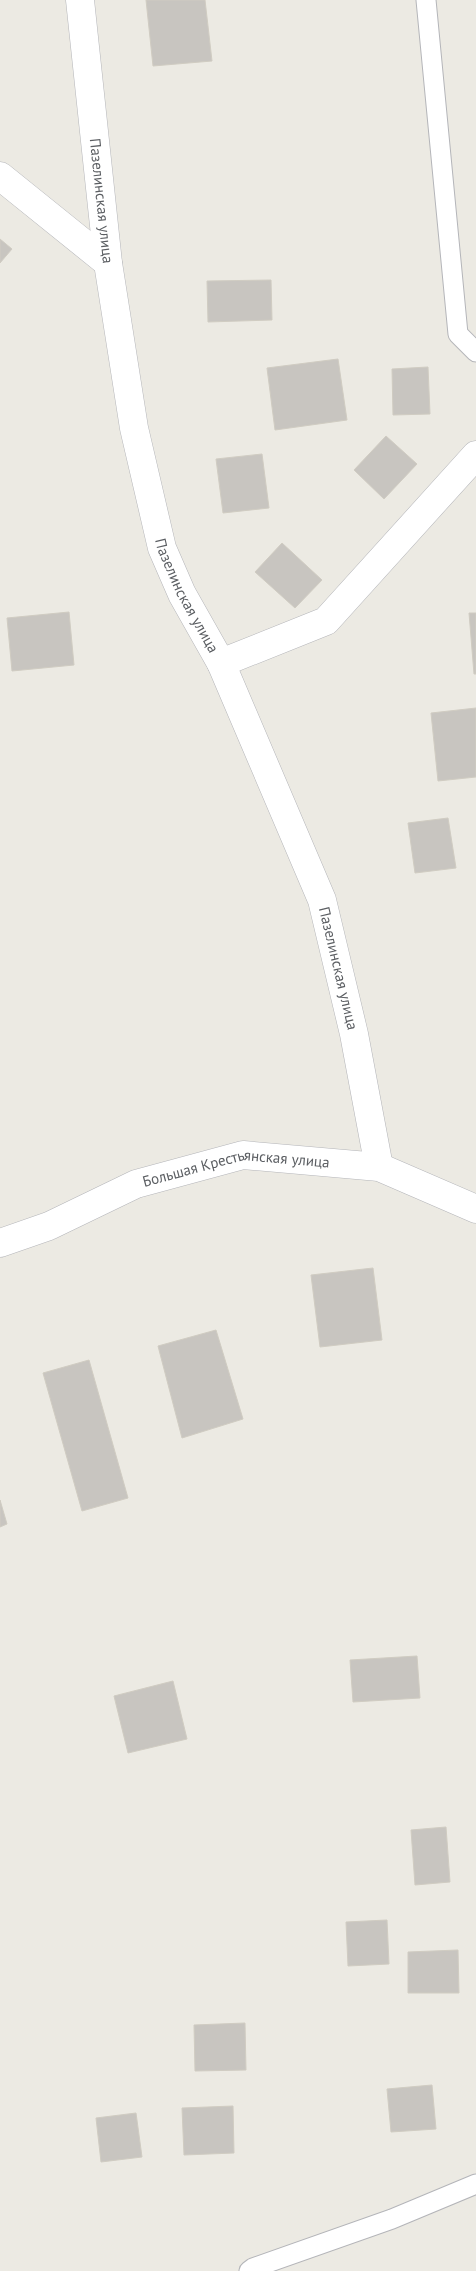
<svg xmlns="http://www.w3.org/2000/svg" width="476" height="2271" viewBox="0 0 476 2271" font-family="'PT Sans',sans-serif">
	<style>
		.building { fill: #c8c5c0; stroke: #d0ccc2 }
		.lines { fill: none; stroke-linecap: round; stroke-linejoin: round }
		.lane-casing { stroke: #b4b5b9; stroke-width: 21 }
		.street-casing { stroke: #b4b5b9; stroke-width: 29 }
		.lane { stroke: #fff; stroke-width: 19 }
		.street { stroke: #fff; stroke-width: 28 }
		.labels { text-anchor: middle; stroke-width: 4; stroke-linejoin: round; paint-order: stroke }
		.street-label { font-size: 15px; fill: #5b5e62; stroke: #fff }
	</style>
	<rect width="100%" height="100%" fill="#eceae3"/>
	<g class="building">
		<polygon points="146,0 205,0 212,61 153,66"/>
		<polygon points="0,239 12,249 0,263"/>
		<polygon points="271,280 272,320 208,322 207,281"/>
		<polygon points="338,359 347,420 275,430 267,368"/>
		<polygon points="428,367 430,414 393,415 392,369"/>
		<polygon points="386,436 417,464 384,499 354,470"/>
		<polygon points="262,454 269,508 223,513 216,459"/>
		<polygon points="282,543 322,580 295,608 255,572"/>
		<polygon points="69,612 74,665 12,671 7,618"/>
		<polygon points="469,613 476,613 476,674 474,674"/>
		<polygon points="476,708 476,777 438,781 431,713"/>
		<polygon points="448,818 456,868 415,873 408,823"/>
		<polygon points="373,1268 382,1340 320,1347 311,1275"/>
		<polygon points="216,1330 243,1419 182,1438 158,1346"/>
		<polygon points="89,1360 128,1498 82,1511 43,1373"/>
		<polygon points="0,1500 7,1524 0,1527"/>
		<polygon points="417,1656 420,1698 353,1702 350,1660"/>
		<polygon points="173,1681 187,1739 128,1753 114,1696"/>
		<polygon points="446,1827 450,1882 415,1885 411,1830"/>
		<polygon points="387,1920 389,1964 348,1966 346,1922"/>
		<polygon points="458,1950 459,1993 408,1993 408,1952"/>
		<polygon points="245,2023 246,2070 195,2071 194,2025"/>
		<polygon points="432,2085 436,2129 391,2132 387,2089"/>
		<polygon points="233,2106 234,2153 184,2155 182,2108"/>
		<polygon points="136,2113 142,2157 101,2162 96,2118"/>
	</g>
	<g class="lines">
		<g class="lane-casing">
			<g id="lane">
				<polyline points="426,0 458,334 476,352"/>
				<polyline points="249,2271 253,2268 392,2219 476,2184"/>
			</g>
		</g>
		<g class="street-casing">
			<g id="street">
				<path id="s1" d="M80,0l28,263 26,165 28,120 20,46 39,69 101,237 32,134 25,133"/>
				<polyline points="0,176 108,263"/>
				<polyline points="221,663 326,621 476,455"/>
				<path id="s2" d="M0,1243l49,-17 87,-42 107,-29 136,12 97,42"/>
			</g>
		</g>
		<use href="#lane" class="lane"/>
		<use href="#street" class="street"/>
	</g>
	<g class="labels">
		<g class="street-label">
			<text dy="5" stroke="none"><textPath href="#s1" startOffset="202">Пазелинская улица</textPath></text>
			<text dy="5" stroke="none"><textPath href="#s1" startOffset="608">Пазелинская улица</textPath></text>
			<text dy="5" stroke="none"><textPath href="#s1" startOffset="1012">Пазелинская улица</textPath></text>
			<text dy="5" stroke="none"><textPath href="#s2" startOffset="251">Большая Крестьянская улица</textPath></text>
		</g>
	</g>
</svg>
